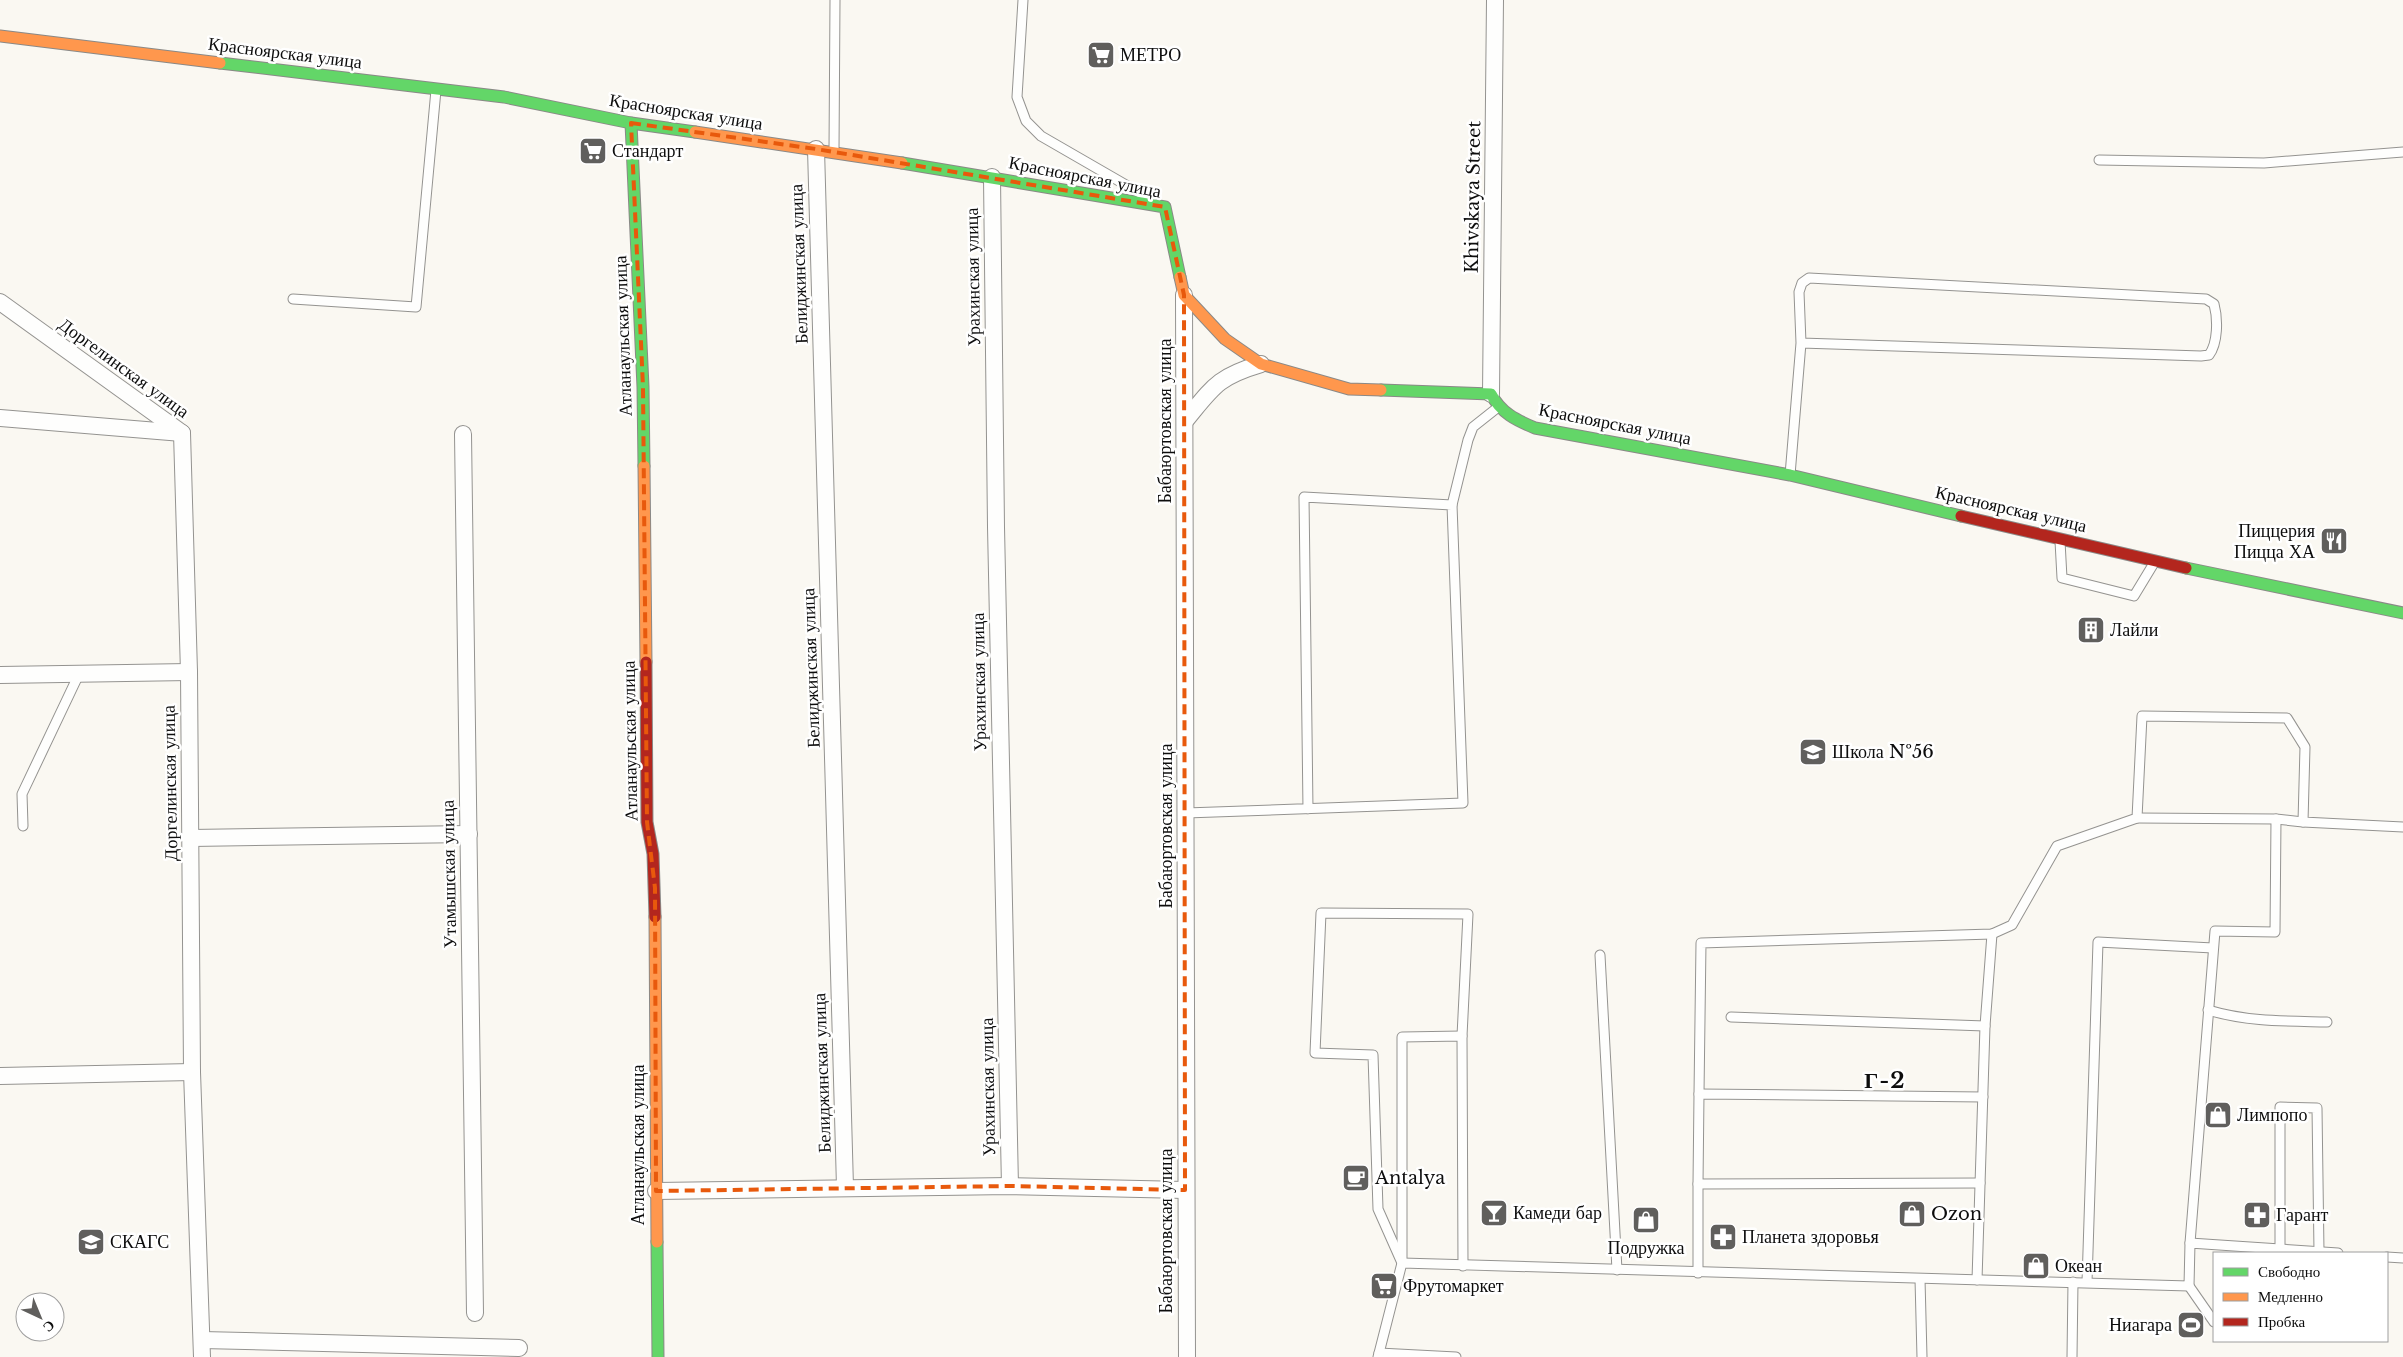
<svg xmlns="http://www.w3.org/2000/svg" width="2403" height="1357" viewBox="0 0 2403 1357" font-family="'Libre Baskerville',serif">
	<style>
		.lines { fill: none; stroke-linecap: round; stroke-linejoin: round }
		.lane-casing { stroke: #949390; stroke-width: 11 }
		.street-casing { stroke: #949390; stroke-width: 18 }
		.fast-casing { stroke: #8a8987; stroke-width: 13 }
		.slow-casing { stroke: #8a8987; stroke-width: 13 }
		.jam-casing { stroke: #8a8987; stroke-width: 13 }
		.lane { stroke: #fefefd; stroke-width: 9 }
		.street { stroke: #fefefd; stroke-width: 16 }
		.fast { stroke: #63d668; stroke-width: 11 }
		.slow { stroke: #ff974d; stroke-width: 11 }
		.jam { stroke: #b3261e; stroke-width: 11 }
		.marked { fill: none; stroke: #e8590c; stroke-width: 4; stroke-dasharray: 10 6; stroke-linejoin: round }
		.labels { text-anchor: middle; stroke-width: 5; stroke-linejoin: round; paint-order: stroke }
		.street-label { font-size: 18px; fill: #0d0d0d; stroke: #fff }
		.poi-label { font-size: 18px; fill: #0d0d0d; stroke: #fff; text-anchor: start }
		.district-label { font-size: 22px; font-weight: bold; letter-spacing: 1px; fill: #0d0d0d; stroke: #fff }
	</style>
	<rect width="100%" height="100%" fill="#faf8f2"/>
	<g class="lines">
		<g class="lane-casing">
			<g id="lane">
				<polyline points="1023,0 1017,97 1026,121 1041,136 1145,196"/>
				<polyline points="834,150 835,0"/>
				<polyline points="2099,160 2264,163 2403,152"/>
				<polyline points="293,299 416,307 436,90"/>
				<path d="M1790,475l11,-132 -2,-51 3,-9 7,-5 397,21 8,5c4,15 4,39 -5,51l-8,1 -400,-13"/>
				<polyline points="1452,505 1468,440 1473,427 1497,408"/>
				<polyline points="2060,541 2062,578 2134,596 2154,563"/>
				<polyline points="1186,813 1463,803 1452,505 1304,497 1308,809"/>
				<polyline points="2137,818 2276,819 2303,822"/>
				<polyline points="23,826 22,794 79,674"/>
				<polyline points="1600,955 1617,1270"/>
				<path d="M2208,1010c40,12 78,11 119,12"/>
				<polyline points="1731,1017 1985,1026"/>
				<polyline points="1699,1094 1701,943 1992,934 2012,925 2057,846 2137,818 2142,716 2287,718 2305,747 2303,822 2403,827"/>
				<polyline points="1980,1183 1698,1184 1699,1094 1983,1097"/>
				<polyline points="1698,1184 1698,1273"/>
				<polyline points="2190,1243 2215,931 2275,932 2276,819"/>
				<polyline points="2280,1248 2280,1107 2317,1108 2319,1252"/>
				<polyline points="2387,1257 2403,1258"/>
				<polyline points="1402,1260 1402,1037 1462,1036 1463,1266"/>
				<polyline points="1402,1263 1378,1209 1373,1055 1315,1053 1321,913 1468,914 1462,1036"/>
				<polyline points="1920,1279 1922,1357"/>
				<polyline points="1977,1280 1985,1026 1992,934"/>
				<polyline points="2087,1282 2098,942 2213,948"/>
				<polyline points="2189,1286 2214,1322"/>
				<polyline points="1379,1353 1456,1357"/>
				<polyline points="1378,1357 1402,1263 2189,1286 2190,1243 2338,1253"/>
				<polyline points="2072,1357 2073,1282"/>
			</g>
		</g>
		<g class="street-casing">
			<g id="street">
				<polyline points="816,149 845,1187"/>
				<polyline points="992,177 996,527 1010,1186"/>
				<polyline points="1184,295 1187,1357"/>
				<polyline points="0,302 182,433 189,672 192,1072 202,1357"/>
				<polyline points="1491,394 1495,0"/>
				<polyline points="0,418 182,433"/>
				<path d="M1185,421c28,-34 32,-44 76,-57"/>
				<polyline points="463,434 475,1313"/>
				<polyline points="0,675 189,672"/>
				<polyline points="191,838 469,834"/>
				<polyline points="0,1076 192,1072"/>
				<polyline points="656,1191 1010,1186 1185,1190"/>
				<polyline points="202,1340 519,1348"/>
			</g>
		</g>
		<g class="fast-casing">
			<g id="fast">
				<polyline points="220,63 504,97 631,123 695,132"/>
				<polyline points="631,123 643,387 644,466"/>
				<polyline points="902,163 1165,207 1180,277"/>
				<path d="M1381,390l110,4c10,19 25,26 44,34l255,47 171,41"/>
				<polyline points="2186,568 2403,613"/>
				<polyline points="657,1242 658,1357"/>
			</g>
		</g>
		<g class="slow-casing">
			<g id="slow">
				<polyline points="0,36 220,63"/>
				<polyline points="695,132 902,163"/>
				<polyline points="1180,277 1184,295 1225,339 1261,364 1349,389 1381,390"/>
				<polyline points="644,466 646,662"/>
				<polyline points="655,917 657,1242"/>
			</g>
		</g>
		<g class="jam-casing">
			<g id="jam">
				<polyline points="1961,516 2186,568"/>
				<polyline points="646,662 647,822 653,854 655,917"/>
			</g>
		</g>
		<use href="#lane" class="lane"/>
		<use href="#street" class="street"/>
		<use href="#fast" class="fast"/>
		<use href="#slow" class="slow"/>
		<use href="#jam" class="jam"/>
	</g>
	<path class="marked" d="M631,123l185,26 349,58 19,88 1,895 -175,-4 -354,5 -1,-303 -8,-66 -4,-435z"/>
	<defs>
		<g id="supermarket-square" transform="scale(1.4375)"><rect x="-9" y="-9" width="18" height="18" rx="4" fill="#605f5d" stroke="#fff"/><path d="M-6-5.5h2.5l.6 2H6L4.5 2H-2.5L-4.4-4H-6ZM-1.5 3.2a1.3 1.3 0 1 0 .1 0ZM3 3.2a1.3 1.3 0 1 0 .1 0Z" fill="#fff"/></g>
		<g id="restaurant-square" transform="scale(1.4375)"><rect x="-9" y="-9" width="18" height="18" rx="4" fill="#605f5d" stroke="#fff"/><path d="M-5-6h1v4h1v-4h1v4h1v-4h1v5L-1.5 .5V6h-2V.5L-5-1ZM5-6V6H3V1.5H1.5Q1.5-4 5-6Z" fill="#fff"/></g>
		<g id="building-square" transform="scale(1.4375)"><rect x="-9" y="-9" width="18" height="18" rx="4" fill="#605f5d" stroke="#fff"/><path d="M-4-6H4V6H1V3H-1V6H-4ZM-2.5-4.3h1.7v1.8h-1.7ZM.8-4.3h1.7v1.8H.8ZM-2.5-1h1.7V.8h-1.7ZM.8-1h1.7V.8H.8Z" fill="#fff"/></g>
		<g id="school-square" transform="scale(1.4375)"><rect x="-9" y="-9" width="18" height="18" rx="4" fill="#605f5d" stroke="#fff"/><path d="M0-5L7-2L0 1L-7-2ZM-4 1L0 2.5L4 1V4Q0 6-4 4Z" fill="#fff"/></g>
		<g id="shop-square" transform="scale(1.4375)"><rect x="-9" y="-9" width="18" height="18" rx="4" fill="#605f5d" stroke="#fff"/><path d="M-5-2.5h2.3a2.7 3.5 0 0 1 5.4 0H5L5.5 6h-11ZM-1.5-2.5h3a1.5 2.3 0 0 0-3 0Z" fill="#fff"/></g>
		<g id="cafe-square" transform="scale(1.4375)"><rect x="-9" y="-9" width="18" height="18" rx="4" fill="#605f5d" stroke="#fff"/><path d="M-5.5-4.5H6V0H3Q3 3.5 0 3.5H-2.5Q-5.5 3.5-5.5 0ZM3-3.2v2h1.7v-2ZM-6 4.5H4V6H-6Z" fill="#fff"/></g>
		<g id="bar-square" transform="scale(1.4375)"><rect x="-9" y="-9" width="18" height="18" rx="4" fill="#605f5d" stroke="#fff"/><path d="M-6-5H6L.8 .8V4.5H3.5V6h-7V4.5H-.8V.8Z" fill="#fff"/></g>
		<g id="pharmacy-square" transform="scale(1.4375)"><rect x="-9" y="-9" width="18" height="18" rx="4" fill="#605f5d" stroke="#fff"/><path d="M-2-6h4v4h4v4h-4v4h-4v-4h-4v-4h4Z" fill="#fff"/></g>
		<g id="university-square" transform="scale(1.4375)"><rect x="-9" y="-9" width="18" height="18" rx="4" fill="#605f5d" stroke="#fff"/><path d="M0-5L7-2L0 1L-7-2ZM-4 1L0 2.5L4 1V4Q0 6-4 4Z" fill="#fff"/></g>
		<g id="stadium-square" transform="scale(1.4375)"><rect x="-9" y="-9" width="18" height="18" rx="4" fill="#605f5d" stroke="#fff"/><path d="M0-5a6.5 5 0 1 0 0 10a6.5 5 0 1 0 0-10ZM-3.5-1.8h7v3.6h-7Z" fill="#fff"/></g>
	</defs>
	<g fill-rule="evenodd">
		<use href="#supermarket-square" x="1101" y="55"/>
		<use href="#supermarket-square" x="593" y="151"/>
		<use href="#restaurant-square" x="2334" y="541"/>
		<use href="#building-square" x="2091" y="630"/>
		<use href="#school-square" x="1813" y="752"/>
		<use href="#shop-square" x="2218" y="1115"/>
		<use href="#cafe-square" x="1356" y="1178"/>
		<use href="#bar-square" x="1494" y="1213"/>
		<use href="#shop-square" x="1912" y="1214"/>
		<use href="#pharmacy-square" x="2257" y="1215"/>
		<use href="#shop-square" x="1646" y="1220"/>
		<use href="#pharmacy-square" x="1723" y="1237"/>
		<use href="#university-square" x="91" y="1242"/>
		<use href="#shop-square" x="2036" y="1266"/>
		<use href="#supermarket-square" x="1384" y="1286"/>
		<use href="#stadium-square" x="2191" y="1325"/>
	</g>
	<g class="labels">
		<g class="street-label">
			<text transform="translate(285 53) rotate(7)" y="6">Красноярская улица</text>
			<text transform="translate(686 112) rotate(9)" y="6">Красноярская улица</text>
			<text transform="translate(1085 177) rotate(11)" y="6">Красноярская улица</text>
			<text transform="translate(1473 197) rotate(-89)" y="6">Khivskaya Street</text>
			<text transform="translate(799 264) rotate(-92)" y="6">Белиджинская улица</text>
			<text transform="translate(973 277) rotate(-91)" y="6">Урахинская улица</text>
			<text transform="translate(623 336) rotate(-92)" y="6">Атланаульская улица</text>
			<text transform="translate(124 368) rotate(36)" y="6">Доргелинская улица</text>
			<text transform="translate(1165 421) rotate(-90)" y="6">Бабаюртовская улица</text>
			<text transform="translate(1615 424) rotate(11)" y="6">Красноярская улица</text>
			<text transform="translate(2011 509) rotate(13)" y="6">Красноярская улица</text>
			<text transform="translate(811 668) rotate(-92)" y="6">Белиджинская улица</text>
			<text transform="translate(979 682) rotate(-91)" y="6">Урахинская улица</text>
			<text transform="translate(630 741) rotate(-91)" y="6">Атланаульская улица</text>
			<text transform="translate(170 783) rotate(-91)" y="6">Доргелинская улица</text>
			<text transform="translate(1166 826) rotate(-90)" y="6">Бабаюртовская улица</text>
			<text transform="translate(449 874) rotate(-91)" y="6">Утамышская улица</text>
			<text transform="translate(822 1073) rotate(-92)" y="6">Белиджинская улица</text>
			<text transform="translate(988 1087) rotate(-91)" y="6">Урахинская улица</text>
			<text transform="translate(638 1145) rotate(-90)" y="6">Атланаульская улица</text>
			<text transform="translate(1166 1231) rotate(-90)" y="6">Бабаюртовская улица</text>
		</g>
		<g class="poi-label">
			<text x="1120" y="61">МЕТРО</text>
			<text x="612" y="157">Стандарт</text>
			<text x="2315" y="537" text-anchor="end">Пиццерия<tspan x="2315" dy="21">Пицца ХА</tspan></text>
			<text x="2110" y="636">Лайли</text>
			<text x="1832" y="758">Школа №56</text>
			<text x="2237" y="1121">Лимпопо</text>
			<text x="1375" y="1184">Antalya</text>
			<text x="1513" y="1219">Камеди бар</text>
			<text x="1931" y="1220">Ozon</text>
			<text x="2276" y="1221">Гарант</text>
			<text x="1742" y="1243">Планета здоровья</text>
			<text x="110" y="1248">СКАГС</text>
			<text x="1646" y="1254" text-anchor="middle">Подружка</text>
			<text x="2055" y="1272">Океан</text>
			<text x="1403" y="1292">Фрутомаркет</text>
			<text x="2172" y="1331" text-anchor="end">Ниагара</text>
		</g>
		<g class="district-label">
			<text x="1885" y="1088">Г-2</text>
		</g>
	</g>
	<rect x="2213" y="1252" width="175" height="90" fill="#ffffff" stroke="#9e9e9e"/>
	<rect x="2223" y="1268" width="25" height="8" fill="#63d668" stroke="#9e9e9e"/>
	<text x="2258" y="1277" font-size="15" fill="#0d0d0d">Свободно</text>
	<rect x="2223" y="1293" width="25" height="8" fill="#ff974d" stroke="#9e9e9e"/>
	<text x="2258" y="1302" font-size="15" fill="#0d0d0d">Медленно</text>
	<rect x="2223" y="1318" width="25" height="8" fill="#b3261e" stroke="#9e9e9e"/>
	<text x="2258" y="1327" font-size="15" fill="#0d0d0d">Пробка</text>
	<g transform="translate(40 1317) rotate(136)"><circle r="24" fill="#ffffff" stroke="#9e9e9e"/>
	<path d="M0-4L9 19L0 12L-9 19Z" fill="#605f5d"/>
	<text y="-8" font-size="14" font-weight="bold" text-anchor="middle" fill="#0d0d0d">С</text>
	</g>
</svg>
